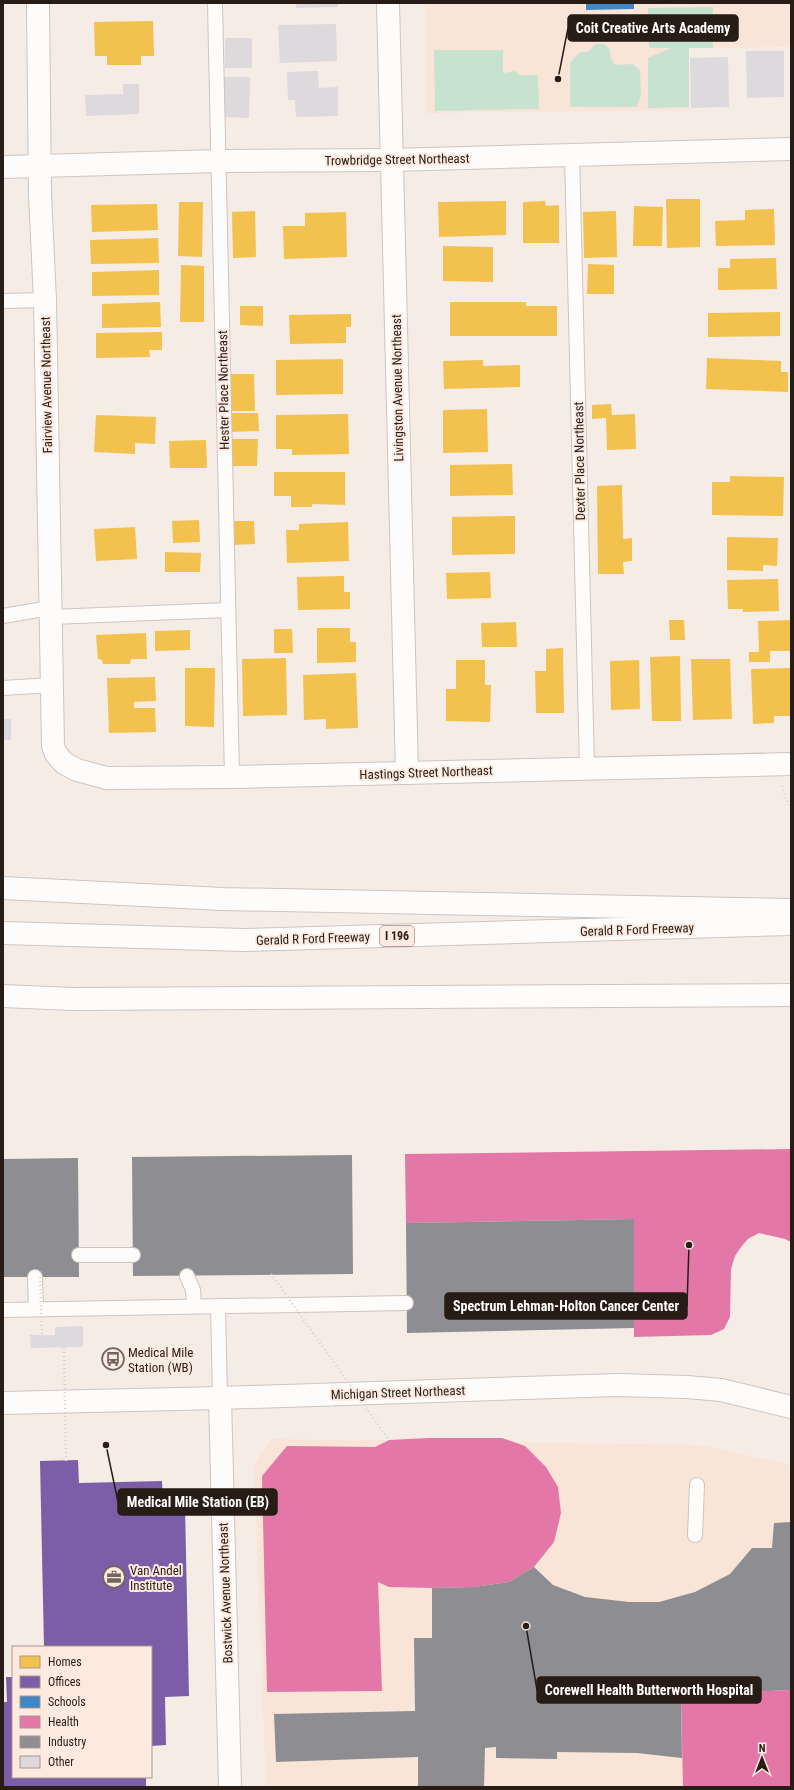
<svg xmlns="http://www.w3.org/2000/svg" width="794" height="1790" viewBox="0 0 794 1790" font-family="'Roboto Condensed',sans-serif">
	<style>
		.built { fill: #f9e4d8 }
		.green { fill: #c7e2ce }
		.homes { fill: #f2c14e }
		.offices { fill: #7b5ea7 }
		.schools { fill: #3f88c5 }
		.health { fill: #e377a8 }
		.industry { fill: #8d8d92 }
		.building { fill: #ded9dc }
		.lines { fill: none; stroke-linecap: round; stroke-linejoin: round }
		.lane-casing { stroke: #cec4be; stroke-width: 16 }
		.street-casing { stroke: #cec4be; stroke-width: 24 }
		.secondary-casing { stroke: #cec4be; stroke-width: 24 }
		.highway-casing { stroke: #cec4be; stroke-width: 24 }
		.path { stroke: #d6d2d1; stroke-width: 2.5; stroke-dasharray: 1 3; stroke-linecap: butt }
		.lane { stroke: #fefcfb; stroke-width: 14 }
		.street { stroke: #fefcfb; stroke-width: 22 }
		.secondary { stroke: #fefcfb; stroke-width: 22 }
		.highway { stroke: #fefcfb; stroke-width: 22 }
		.path-bridge { stroke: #d6d2d1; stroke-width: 2.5; stroke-dasharray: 1 3; stroke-linecap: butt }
		.labels { text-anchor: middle; stroke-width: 4; stroke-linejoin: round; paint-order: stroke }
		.shield { fill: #fceae0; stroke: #675a53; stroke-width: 1 }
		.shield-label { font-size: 12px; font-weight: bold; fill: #271c16 }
		.street-label { font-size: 13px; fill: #271c16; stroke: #fceae0 }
		.poi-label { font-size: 13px; fill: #271c16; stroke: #fceae0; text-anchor: start }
		.leader { fill: none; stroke: #271c16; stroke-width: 1.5 }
		.callout-dot { fill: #271c16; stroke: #fceae0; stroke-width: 1.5 }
		.callout { fill: #271c16; stroke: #271c16; stroke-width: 1.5 }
		.callout-label { font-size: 14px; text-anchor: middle; font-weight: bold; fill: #fff }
	</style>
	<rect width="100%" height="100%" fill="#f6ece6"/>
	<g class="built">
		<polygon points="425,3 791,3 791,47 689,48 689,110 426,113"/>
		<polygon points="272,1439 702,1445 791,1465 791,1787 266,1787 254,1464"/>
	</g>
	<g class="green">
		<polygon points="713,7 713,48 689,48 689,107 648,108 648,58 671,48 649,48 648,8"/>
		<polygon points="595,44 604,44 610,49 611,58 615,65 633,64 640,70 641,96 636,107 570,107 570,63 580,52 588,52"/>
		<polygon points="434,50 503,50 503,73 516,71 518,75 538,75 539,109 435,111"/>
	</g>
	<g class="homes">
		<polygon points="153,21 154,56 141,56 141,65 107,65 107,56 95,56 94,22"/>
		<polygon points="666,199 700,199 700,247 667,248"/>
		<polygon points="506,201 506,235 439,237 438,202"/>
		<polygon points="545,201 546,206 559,205 559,243 523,243 523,202"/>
		<polygon points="179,202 203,202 202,257 178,256"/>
		<polygon points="157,204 158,230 92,232 91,205"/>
		<polygon points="634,206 663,207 662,246 633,246"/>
		<polygon points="774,209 775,245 716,246 715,221 745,220 745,210"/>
		<polygon points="255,211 256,257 233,258 232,212"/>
		<polygon points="616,211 617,257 584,258 583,212"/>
		<polygon points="346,212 347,257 284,259 283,226 305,226 305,213"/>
		<polygon points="158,238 159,263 91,264 90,240"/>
		<polygon points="443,246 493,247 493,282 443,281"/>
		<polygon points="776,258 777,289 718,290 718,268 730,268 730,259"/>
		<polygon points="588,264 614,265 614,294 587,294"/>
		<polygon points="181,265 204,266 204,322 180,322"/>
		<polygon points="159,270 159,295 92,296 92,272"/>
		<polygon points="160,302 161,327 102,328 102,304"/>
		<polygon points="450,302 526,302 526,306 557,306 557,336 450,336"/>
		<polygon points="240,306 263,306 263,326 240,325"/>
		<polygon points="780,312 780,336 708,337 708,313"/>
		<polygon points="351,314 351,327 346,327 346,343 290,344 289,315"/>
		<polygon points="162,332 162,350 149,350 150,357 96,358 96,333"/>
		<polygon points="707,358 781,361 781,372 788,372 788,392 706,389"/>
		<polygon points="343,359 343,394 276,395 276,360"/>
		<polygon points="483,360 483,366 520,365 520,387 444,389 443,361"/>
		<polygon points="227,374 254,374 255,411 228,411"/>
		<polygon points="611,404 612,415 635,414 636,449 607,450 606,418 592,419 592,405"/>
		<polygon points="487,409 488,452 443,453 443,410"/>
		<polygon points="231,413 258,413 259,431 231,432"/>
		<polygon points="348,414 349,454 292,455 292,449 276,449 276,415"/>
		<polygon points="96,415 156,417 155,444 135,443 135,454 94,452"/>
		<polygon points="230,439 258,439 257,466 229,466"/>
		<polygon points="206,440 207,468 170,468 169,441"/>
		<polygon points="512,464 513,495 450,496 450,465"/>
		<polygon points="274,472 345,472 345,505 312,504 312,507 291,507 291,496 274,496"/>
		<polygon points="730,476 784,477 783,516 712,515 712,482 730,482"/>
		<polygon points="622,485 623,539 632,538 632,561 623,562 624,574 598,574 597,486"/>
		<polygon points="515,516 515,554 452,555 452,517"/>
		<polygon points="199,520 200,542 173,543 172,521"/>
		<polygon points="233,521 254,521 255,544 233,545"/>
		<polygon points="348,522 349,561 287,563 286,530 299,530 299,524"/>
		<polygon points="135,527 137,559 96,561 94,529"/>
		<polygon points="727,537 778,538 777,566 763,565 763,571 727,570"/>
		<polygon points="165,552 201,553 200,572 165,572"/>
		<polygon points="490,572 491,598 447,599 446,573"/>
		<polygon points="344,576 344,592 350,592 350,609 298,610 297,577"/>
		<polygon points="778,579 779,611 743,612 743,609 728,609 727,580"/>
		<polygon points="669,620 684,620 685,640 670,640"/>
		<polygon points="791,620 791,651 770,651 770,662 749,662 749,652 759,652 758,621"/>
		<polygon points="516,622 517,647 482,647 481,623"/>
		<polygon points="317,628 350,628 350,642 356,642 356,662 317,663"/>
		<polygon points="274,629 292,629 293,653 274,653"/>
		<polygon points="190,630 190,650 155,651 155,631"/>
		<polygon points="146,633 147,659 131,659 130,664 103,664 102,660 98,659 96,635"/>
		<polygon points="563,648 564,713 536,713 535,671 546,671 546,649"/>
		<polygon points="680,656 681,721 652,721 650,657"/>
		<polygon points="286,658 287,715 243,716 242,659"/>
		<polygon points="691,659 730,659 732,719 693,720"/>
		<polygon points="456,660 485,660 485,685 491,685 490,722 446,721 446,689 456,689"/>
		<polygon points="639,660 640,709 611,710 610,661"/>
		<polygon points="185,668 215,668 214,727 185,726"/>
		<polygon points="791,668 791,716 774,716 774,723 753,724 751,669"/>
		<polygon points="356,673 358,728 326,729 326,719 304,720 303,675"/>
		<polygon points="155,677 156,701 134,702 134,708 155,708 156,732 109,733 107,678"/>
	</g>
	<g class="offices">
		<polygon points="78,1460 79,1483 162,1481 163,1506 185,1506 189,1696 165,1697 166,1745 151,1746 151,1647 44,1647 40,1461"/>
		<polygon points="6,1677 13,1677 13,1777 146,1777 146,1787 3,1787 3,1702 7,1702"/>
	</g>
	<polygon class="schools" points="586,3 634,3 634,9 586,10"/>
	<g class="health">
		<polygon points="791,1149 791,1242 785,1239 759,1233 748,1239 741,1247 735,1256 731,1269 730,1317 724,1329 711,1335 634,1337 634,1219 406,1223 405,1154"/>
		<polygon points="428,1438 502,1438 525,1446 546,1467 558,1487 561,1513 554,1542 534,1567 509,1582 474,1587 432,1588 389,1587 378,1582 382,1691 267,1692 262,1476 287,1446 375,1447 389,1440"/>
		<polygon points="791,1690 791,1787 683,1786 681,1695"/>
	</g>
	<g class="industry">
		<polygon points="352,1155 353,1274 133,1276 132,1157"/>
		<polygon points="78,1158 79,1277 3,1277 3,1159"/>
		<polygon points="634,1219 634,1328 407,1333 406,1223"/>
		<polygon points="791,1522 791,1690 681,1695 682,1758 637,1753 557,1752 557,1759 496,1758 496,1747 485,1748 484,1787 418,1787 418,1757 276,1762 274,1714 415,1711 414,1638 432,1638 432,1588 474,1587 509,1582 534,1567 553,1585 585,1597 629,1602 659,1602 695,1592 730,1574 752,1548 772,1548 774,1523"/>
	</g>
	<g class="building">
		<polygon points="296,3 338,3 338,7 296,8"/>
		<polygon points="336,24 337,61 280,63 278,25"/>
		<rect x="225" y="38" width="27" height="30"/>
		<polygon points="746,51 784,51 784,97 747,98"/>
		<polygon points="728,57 729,107 691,108 690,58"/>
		<polygon points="318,71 319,88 338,87 338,116 296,117 295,100 288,100 287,72"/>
		<polygon points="224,77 250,77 249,118 224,117"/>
		<polygon points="123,84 139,84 139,114 86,116 85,95 123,94"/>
		<rect x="3" y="719" width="8" height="21"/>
		<polygon points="83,1326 83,1347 31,1348 30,1335 55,1335 55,1327"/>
	</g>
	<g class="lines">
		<g class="lane-casing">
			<g id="lane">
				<polyline points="215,3 232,777"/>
				<polyline points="572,154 587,768"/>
				<polyline points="3,301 45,300"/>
				<polyline points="3,616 50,608"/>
				<polyline points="51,617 228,610"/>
				<polyline points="3,688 52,685"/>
				<polyline points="79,1255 133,1255"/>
				<polyline points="187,1276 193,1290 194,1306"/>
				<polyline points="35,1277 36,1309"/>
				<polyline points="218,1306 220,1398"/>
				<polyline points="3,1310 406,1303"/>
				<polyline points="695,1535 697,1485"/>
			</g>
		</g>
		<g class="street-casing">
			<g id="street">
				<polyline points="38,3 40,195 45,300 53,746 56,754 64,763 77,770 106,778 232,777 791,764"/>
				<polyline points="388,3 407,773"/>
				<polyline points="3,167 218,161 391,160 791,149"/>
			</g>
		</g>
		<g class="secondary-casing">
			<g id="secondary">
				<polyline points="220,1398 230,1787"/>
				<polyline points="3,1403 220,1398 618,1385 687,1387 721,1390 791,1407"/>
			</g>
		</g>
		<g class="highway-casing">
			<g id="highway">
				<polyline points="3,888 222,899 791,910"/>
				<polyline points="3,933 244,940 791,924"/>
				<polyline points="3,996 72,999 791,995"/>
			</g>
		</g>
		<polyline class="path" points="782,786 786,799 791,808"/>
		<use href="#lane" class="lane"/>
		<use href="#street" class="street"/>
		<use href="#secondary" class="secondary"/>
		<use href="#highway" class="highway"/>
		<g class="path-bridge">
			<polyline points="271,1274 389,1440"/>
			<polyline points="40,1277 42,1336"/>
			<polyline points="64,1348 66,1461"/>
		</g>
	</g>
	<defs>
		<g id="bus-ring" transform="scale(1.15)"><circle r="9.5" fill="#fceae0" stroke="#6f655f" stroke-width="1.5"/><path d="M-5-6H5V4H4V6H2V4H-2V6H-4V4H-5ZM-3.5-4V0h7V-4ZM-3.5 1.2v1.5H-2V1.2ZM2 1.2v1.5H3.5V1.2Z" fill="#6f655f"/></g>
		<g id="office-ring" transform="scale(1.15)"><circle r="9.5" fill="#fceae0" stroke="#6f655f" stroke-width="1.5"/><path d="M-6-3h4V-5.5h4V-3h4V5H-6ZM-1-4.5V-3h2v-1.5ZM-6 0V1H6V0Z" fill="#6f655f"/></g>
	</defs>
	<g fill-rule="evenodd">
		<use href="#bus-ring" x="113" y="1359"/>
		<use href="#office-ring" x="114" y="1577"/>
	</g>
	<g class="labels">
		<rect class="shield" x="380" y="926" width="34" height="20" rx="3"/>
		<g class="shield-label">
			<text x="397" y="940">I 196</text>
		</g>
		<g class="street-label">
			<text transform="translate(397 159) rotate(-1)" y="5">Trowbridge Street Northeast</text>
			<text transform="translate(46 385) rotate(-91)" y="5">Fairview Avenue Northeast</text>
			<text transform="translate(397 388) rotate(-91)" y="5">Livingston Avenue Northeast</text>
			<text transform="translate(223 390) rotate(-91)" y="5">Hester Place Northeast</text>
			<text transform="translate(579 461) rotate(-91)" y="5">Dexter Place Northeast</text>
			<text transform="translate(426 772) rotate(-2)" y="5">Hastings Street Northeast</text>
			<text transform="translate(637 929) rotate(-2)" y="5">Gerald R Ford Freeway</text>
			<text transform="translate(313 938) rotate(-2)" y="5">Gerald R Ford Freeway</text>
			<text transform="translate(398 1392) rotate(-2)" y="5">Michigan Street Northeast</text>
			<text transform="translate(225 1593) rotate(-92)" y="5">Bostwick Avenue Northeast</text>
		</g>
		<g class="poi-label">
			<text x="128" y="1357">Medical Mile<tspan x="128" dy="15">Station (WB)</tspan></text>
			<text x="130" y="1575">Van Andel<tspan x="130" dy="15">Institute</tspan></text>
		</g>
	</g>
	<path class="leader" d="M558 79L568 28M689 1245L687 1306M106 1445L118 1502M526 1626L537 1690"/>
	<g class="callout-dot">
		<circle cx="558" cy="79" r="4"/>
		<circle cx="689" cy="1245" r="4"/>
		<circle cx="106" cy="1445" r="4"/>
		<circle cx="526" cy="1626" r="4"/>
	</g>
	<g class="callout">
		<rect x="568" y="15" width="170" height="26" rx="4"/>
		<rect x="445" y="1293" width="242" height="26" rx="4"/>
		<rect x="118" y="1489" width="159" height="26" rx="4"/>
		<rect x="537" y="1677" width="224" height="26" rx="4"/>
	</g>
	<g class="callout-label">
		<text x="653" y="33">Coit Creative Arts Academy</text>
		<text x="566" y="1311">Spectrum Lehman-Holton Cancer Center</text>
		<text x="198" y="1507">Medical Mile Station (EB)</text>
		<text x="649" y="1695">Corewell Health Butterworth Hospital</text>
	</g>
	<rect width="794" height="1790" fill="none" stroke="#271c16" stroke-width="8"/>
	<rect x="12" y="1646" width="140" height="132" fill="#fceae0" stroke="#a7988f"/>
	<rect x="20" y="1656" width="20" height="12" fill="#f2c14e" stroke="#a7988f"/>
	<text x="48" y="1666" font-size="12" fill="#271c16">Homes</text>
	<rect x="20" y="1676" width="20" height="12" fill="#7b5ea7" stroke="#a7988f"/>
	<text x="48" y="1686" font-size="12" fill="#271c16">Offices</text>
	<rect x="20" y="1696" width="20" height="12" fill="#3f88c5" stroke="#a7988f"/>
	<text x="48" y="1706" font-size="12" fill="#271c16">Schools</text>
	<rect x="20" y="1716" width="20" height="12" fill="#e377a8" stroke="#a7988f"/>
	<text x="48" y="1726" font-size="12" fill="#271c16">Health</text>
	<rect x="20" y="1736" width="20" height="12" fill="#8d8d92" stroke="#a7988f"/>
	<text x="48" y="1746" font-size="12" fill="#271c16">Industry</text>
	<rect x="20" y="1756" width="20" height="12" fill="#ded9dc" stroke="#a7988f"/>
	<text x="48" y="1766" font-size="12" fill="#271c16">Other</text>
	<g transform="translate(762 1758)" stroke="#fceae0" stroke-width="3" paint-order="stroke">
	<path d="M0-3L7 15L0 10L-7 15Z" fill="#271c16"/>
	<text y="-6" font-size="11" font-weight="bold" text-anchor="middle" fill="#271c16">N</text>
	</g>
</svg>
